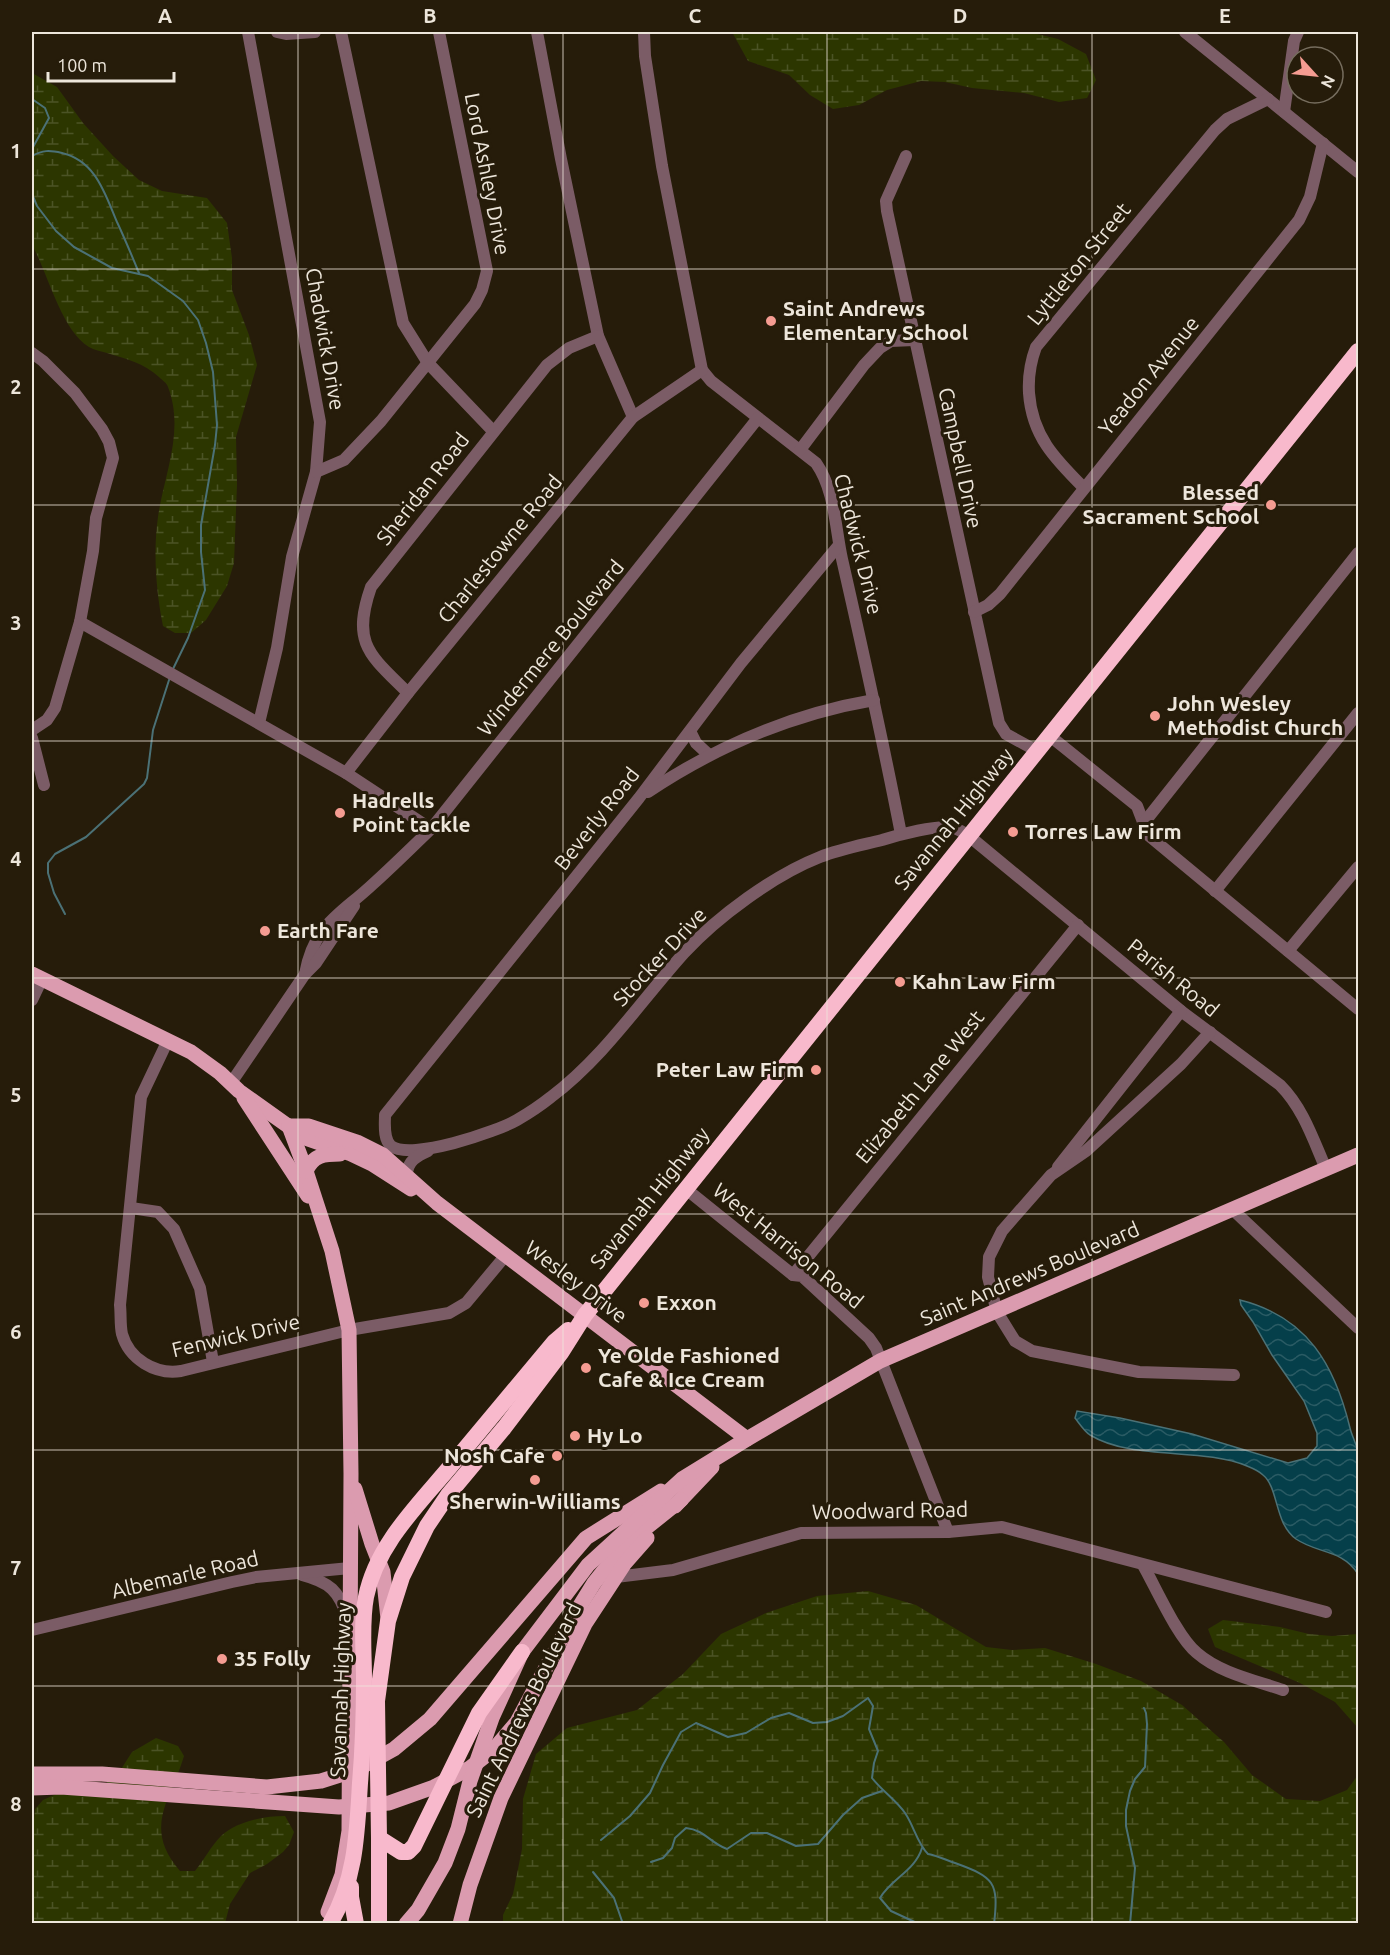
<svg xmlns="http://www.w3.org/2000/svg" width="1390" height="1955" viewBox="0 0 1390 1955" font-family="Ubuntu,sans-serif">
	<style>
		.wetland { fill: url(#wetland-marsh) }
		.water { fill: url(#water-waves); stroke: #4b7176; stroke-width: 1.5 }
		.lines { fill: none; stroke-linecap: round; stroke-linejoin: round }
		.stream { stroke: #4b7176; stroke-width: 2 }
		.minor { stroke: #7b5c66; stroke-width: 12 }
		.major { stroke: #db9baf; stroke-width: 15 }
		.highway { stroke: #f8b9cc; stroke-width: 16 }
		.grid { fill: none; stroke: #ede6db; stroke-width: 1.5; stroke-opacity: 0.55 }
		.poi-dot { fill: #f59c92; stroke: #261c0a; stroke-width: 2 }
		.labels { text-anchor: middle; stroke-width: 6; stroke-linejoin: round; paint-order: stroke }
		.street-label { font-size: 21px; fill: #ede6db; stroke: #261c0a }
		.poi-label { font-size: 21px; font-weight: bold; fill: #ede6db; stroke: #261c0a; text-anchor: start }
		.neatline { fill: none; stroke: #ede6db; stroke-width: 2 }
		.grid-label { font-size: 20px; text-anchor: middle; font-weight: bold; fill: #ede6db }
	</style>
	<defs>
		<pattern id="wetland-marsh" width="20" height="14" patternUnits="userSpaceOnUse" patternTransform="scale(1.5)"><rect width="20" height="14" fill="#2c3600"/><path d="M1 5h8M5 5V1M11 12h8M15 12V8" fill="none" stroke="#4b5325"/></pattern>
		<pattern id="water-waves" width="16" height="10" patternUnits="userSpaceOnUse" patternTransform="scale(1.5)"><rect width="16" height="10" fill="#053f4a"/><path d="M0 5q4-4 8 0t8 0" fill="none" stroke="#2a5b64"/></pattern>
	</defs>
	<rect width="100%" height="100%" fill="#261c0a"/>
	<g class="wetland">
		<polygon points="732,32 1029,32 1058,39 1086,54 1096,80 1087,98 1059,102 1024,93 972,88 945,82 921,81 887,90 859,105 833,109 810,95 789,75 748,61"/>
		<path d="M32,73l25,14 26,36 30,33 26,24 23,11 45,7 20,25 5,35v32l17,45 8,30 -21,72 1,47 -3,79 -7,23 -21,34 -15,13h-16l-12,-7c-7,-35 -10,-74 -5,-109 6,-43 27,-86 10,-130 -1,-4 -6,-7 -9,-10 -15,-14 -33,-18 -52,-24 -6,-2 -13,-3 -18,-6 -28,-17 -41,-74 -57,-102z"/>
		<polygon points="868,1591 916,1605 986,1647 1012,1650 1045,1648 1096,1664 1141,1681 1182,1705 1224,1742 1252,1775 1286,1799 1320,1801 1347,1790 1358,1775 1358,1923 503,1923 503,1915 513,1894 522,1849 523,1799 536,1754 567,1728 637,1710 683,1674 721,1634 766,1613 817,1596"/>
		<polygon points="1223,1620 1280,1627 1309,1634 1332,1636 1358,1634 1358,1728 1335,1702 1300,1683 1215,1647 1208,1629"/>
		<path d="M156,1738l22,8 6,10c-13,44 -42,71 -4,115h15c9,-11 16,-25 26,-35 16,-15 43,-20 64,-20l9,16 -5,13 -6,7 -16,12 -17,9 -20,31 -5,19 -193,1v-81l3,-34 8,-9 22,-10 39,-5 14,-11 14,-22z"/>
	</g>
	<path class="water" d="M1240,1300c68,17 95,66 110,128 2,9 8,18 8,27 2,12 0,24 0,36 0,28 1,56 0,83 -16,-25 -40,-20 -62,-35 -22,-16 -17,-51 -33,-64 -4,-4 -11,-7 -16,-9 -46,-19 -114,-5 -157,-31 -6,-4 -11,-12 -15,-17l2,-7 43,7 72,16 96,29 19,-5 10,-12v-13l-13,-32 -32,-46 -19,-33 -12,-17z"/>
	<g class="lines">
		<g class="stream">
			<polyline points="32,99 45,108 49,118 32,149"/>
			<path d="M32,156c11,-6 17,-6 30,-3 34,8 43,41 55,69 8,17 15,34 22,51"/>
			<polyline points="32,194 37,206 56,231 74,247 112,268 148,276 183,301 198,320 206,343 213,372 217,425 215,445 201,525 201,552 205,590 188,638 173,669"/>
			<polyline points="65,914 54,893 48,873 48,863 55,854 86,837 144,784 147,778 153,730 170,677"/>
			<path d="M601,1840l29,-24 20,-23 13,-28 18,-33 15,-9 32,14 18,-4 25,-15 18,-5 24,10 14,-1 16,-6 25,-18 5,8 -4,23 9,22 -4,12 -2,15c10,13 24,22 33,35 9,13 12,30 23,41 10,2 18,6 27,9 39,14 44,19 39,61"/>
			<path d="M651,1862l12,-4 9,-10 3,-10 11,-10c19,2 24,15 41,21l24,-16h16l29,13 22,-2 25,-29 19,-17 20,-7"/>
			<polyline points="593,1872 614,1898 623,1924"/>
			<path d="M919,1924l-28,-13 -11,-13c11,-19 35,-27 42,-50"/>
			<polyline points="1130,1924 1135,1868 1126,1826 1126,1810 1130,1791 1135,1779 1145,1767 1147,1724 1146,1713 1144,1708"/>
		</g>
		<g class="minor">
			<polyline points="248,32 320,422 316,472 292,557 277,648 259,723"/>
			<polyline points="277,32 286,34 315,32"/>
			<polyline points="341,32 403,323 428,363 493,431"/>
			<polyline points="537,32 561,159 598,336 633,417"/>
			<path d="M644,32l1,24 17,110 40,204 9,11 105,82c19,27 19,64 26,96 21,92 41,183 59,275"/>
			<polyline points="1185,32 1358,172"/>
			<polyline points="1284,112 1294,41 1298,32"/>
			<polyline points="906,156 886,201 887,211 999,723 1006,734 1037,751"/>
			<polyline points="32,353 43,361 75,393 102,429 109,442 113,458 96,518 93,551 80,622 55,708 47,720 32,730"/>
			<polyline points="800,450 864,365 880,348 891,341 914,340"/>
			<polyline points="316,472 344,460 381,421 475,304 482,290 487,271 439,32"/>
			<path d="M1084,488c-29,-29 -52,-52 -55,-95 -1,-17 1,-30 7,-46l179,-217 12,-11 41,-20"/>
			<path d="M839,545l-98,118 -102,135 -254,317c0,9 -2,24 6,31 20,15 105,-14 126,-26 12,-7 24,-15 34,-23 53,-40 89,-95 133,-144 33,-36 90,-78 136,-96 20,-8 42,-12 62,-17 16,-5 56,-16 71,-12 6,1 11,5 16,8l212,175 99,74c23,23 33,54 46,84"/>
			<polyline points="974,612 988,605 1000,594 1299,220 1310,197 1323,143"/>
			<polyline points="80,622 346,773 431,829"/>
			<path d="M408,693c-38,-38 -57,-49 -37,-106l176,-222 22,-17 29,-12"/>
			<polyline points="690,731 696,743 709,755"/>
			<polyline points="1050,736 1137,806 1148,835 1358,1009"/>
			<polyline points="32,738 44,785"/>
			<polyline points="346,773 408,693 633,417 702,370"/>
			<path d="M648,792c69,-46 144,-78 226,-92"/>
			<polyline points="1143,824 1358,553"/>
			<polyline points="1215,891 1358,713"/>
			<polyline points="1288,951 1358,867"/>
			<path d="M305,974c9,-50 35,-59 68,-90 20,-18 39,-37 58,-55l327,-411"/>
			<polyline points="32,1000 42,979"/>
			<polyline points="1210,1032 1181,1064 1086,1151 1051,1175 1002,1231 989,1257 988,1277 997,1312 1015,1341 1032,1351 1139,1372 1234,1375"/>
			<path d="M168,1040l-27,57 -21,208c1,9 0,20 2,29 7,25 33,41 59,37l168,-41 100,-17 17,-10 40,-48"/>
			<polyline points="231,1083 305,974 316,963 354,906"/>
			<polyline points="1058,1167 1181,1011"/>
			<path d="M407,1175c0,-14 10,-19 21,-24"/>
			<polyline points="686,1189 793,1275 802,1276 869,1338 876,1348 948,1532"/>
			<polyline points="131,1208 158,1212 174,1229 200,1288 213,1362"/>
			<polyline points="1232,1209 1358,1328"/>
			<polyline points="793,1275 1078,925"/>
			<path d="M1143,1565c13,23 35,73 54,88 23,20 57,27 86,37"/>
			<path d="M302,1575c27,7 38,16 45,43"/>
			<polyline points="616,1577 673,1570 801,1533 948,1532 1002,1527 1326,1612"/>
			<polyline points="32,1630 232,1582 256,1577 350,1568"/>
		</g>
		<g class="major">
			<polyline points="32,974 191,1052 220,1073 239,1091 305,1138 351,1154 372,1164 411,1189"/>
			<polyline points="244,1098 308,1196"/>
			<polyline points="289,1126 306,1171 332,1251 349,1330 351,1474 349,1831 342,1875 328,1912"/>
			<polyline points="289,1126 309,1126 357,1142 383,1155 437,1203 747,1439"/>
			<path d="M306,1171c7,-16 18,-17 34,-17"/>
			<polyline points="355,1489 372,1544 383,1572 388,1619"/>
			<polyline points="675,1506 712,1467"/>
			<polyline points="32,1774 102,1774 267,1787 321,1781 356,1770 394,1749 430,1719 586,1538 661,1491"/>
			<polyline points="32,1788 61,1787 339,1807 389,1803 434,1787 470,1768 494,1749 517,1722 573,1617 594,1583 618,1553 641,1532 681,1500"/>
			<polyline points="406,1924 418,1910 445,1863 458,1829 470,1781 492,1718 522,1652 588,1565 682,1479 747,1439 880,1361 1358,1155"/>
			<polyline points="460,1924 470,1885 501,1798 585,1624 625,1563 647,1538"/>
		</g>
		<g class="highway">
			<polyline points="379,1838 401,1852 408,1852 414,1846 479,1713 522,1652"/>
			<polyline points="351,1887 351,1897 356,1924"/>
			<path d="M330,1924c26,-45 27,-91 30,-141 3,-35 4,-69 4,-104 0,-27 -3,-56 2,-82 10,-51 51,-91 83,-129 35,-42 70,-84 105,-126l14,-12"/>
			<polyline points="379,1924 379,1838 377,1701 388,1621 402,1577 427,1526 448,1495 504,1428 561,1353 585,1315 1358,351"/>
		</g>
	</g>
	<path class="grid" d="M298,32v1892M563,32v1892M827,32v1892M1092,32v1892M32,269h1326M32,505h1326M32,741h1326M32,978h1326M32,1214h1326M32,1450h1326M32,1686h1326"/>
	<g class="poi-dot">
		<circle cx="771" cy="321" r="6"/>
		<circle cx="1271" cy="505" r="6"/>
		<circle cx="1155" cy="716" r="6"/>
		<circle cx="340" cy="813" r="6"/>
		<circle cx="1013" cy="832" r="6"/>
		<circle cx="265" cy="931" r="6"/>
		<circle cx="900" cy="982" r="6"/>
		<circle cx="816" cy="1070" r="6"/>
		<circle cx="644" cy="1303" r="6"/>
		<circle cx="586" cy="1368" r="6"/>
		<circle cx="575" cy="1436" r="6"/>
		<circle cx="557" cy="1456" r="6"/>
		<circle cx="535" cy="1480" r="6"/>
		<circle cx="222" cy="1659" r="6"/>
	</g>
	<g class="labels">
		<g class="street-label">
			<text transform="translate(487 174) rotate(79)" y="7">Lord Ashley Drive</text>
			<text transform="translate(1079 264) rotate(-51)" y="7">Lyttleton Street</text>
			<text transform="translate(325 339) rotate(80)" y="7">Chadwick Drive</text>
			<text transform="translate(1149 376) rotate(-51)" y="7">Yeadon Avenue</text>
			<text transform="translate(960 458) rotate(78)" y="7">Campbell Drive</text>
			<text transform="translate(423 489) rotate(-52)" y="7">Sheridan Road</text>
			<text transform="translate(858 544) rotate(76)" y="7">Chadwick Drive</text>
			<text transform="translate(500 549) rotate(-51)" y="7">Charlestowne Road</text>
			<text transform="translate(551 648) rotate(-51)" y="7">Windermere Boulevard</text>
			<text transform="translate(597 819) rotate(-52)" y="7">Beverly Road</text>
			<text transform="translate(954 819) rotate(-51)" y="7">Savannah Highway</text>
			<text transform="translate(660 957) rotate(-47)" y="7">Stocker Drive</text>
			<text transform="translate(1173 978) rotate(39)" y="7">Parish Road</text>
			<text transform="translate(920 1087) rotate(-51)" y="7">Elizabeth Lane West</text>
			<text transform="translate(650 1198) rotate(-51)" y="7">Savannah Highway</text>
			<text transform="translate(788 1246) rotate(39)" y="7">West Harrison Road</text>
			<text transform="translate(1030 1274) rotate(-23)" y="7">Saint Andrews Boulevard</text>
			<text transform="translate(576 1282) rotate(37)" y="7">Wesley Drive</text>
			<text transform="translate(236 1336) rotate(-13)" y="7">Fenwick Drive</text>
			<text transform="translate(890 1511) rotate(-1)" y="7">Woodward Road</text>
			<text transform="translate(185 1575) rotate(-13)" y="7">Albemarle Road</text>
			<text transform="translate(341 1690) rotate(-88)" y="7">Savannah Highway</text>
			<text transform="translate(524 1710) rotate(-64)" y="7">Saint Andrews Boulevard</text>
		</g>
		<g class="poi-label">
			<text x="783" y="316">Saint Andrews<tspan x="783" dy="24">Elementary School</tspan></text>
			<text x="1259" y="500" text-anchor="end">Blessed<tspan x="1259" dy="24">Sacrament School</tspan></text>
			<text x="1167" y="711">John Wesley<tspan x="1167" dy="24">Methodist Church</tspan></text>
			<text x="352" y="808">Hadrells<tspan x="352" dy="24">Point tackle</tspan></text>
			<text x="1025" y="839">Torres Law Firm</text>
			<text x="277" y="938">Earth Fare</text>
			<text x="912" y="989">Kahn Law Firm</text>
			<text x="804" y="1077" text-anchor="end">Peter Law Firm</text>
			<text x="656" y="1310">Exxon</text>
			<text x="598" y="1363">Ye Olde Fashioned<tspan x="598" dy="24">Cafe &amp; Ice Cream</tspan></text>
			<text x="587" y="1443">Hy Lo</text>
			<text x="545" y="1463" text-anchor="end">Nosh Cafe</text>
			<text x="535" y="1509" text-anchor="middle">Sherwin-Williams</text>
			<text x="234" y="1666">35 Folly</text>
		</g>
	</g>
	<rect width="1390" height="1955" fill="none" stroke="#261c0a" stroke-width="66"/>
	<g transform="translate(1315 75) rotate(117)"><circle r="28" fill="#261c0a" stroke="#766d5e" stroke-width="1.5"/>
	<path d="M0-4.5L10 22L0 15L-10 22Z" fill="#f59c92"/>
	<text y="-9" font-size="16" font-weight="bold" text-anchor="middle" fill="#ede6db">N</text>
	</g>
	<path d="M48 72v9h126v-9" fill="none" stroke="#ede6db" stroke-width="3"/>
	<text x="57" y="72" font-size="18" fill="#ede6db" stroke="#261c0a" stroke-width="4.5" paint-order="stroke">100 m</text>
	<rect x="33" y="33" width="1324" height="1889" class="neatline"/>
	<g class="grid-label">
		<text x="165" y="23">A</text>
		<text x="430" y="23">B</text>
		<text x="695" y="23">C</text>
		<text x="960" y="23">D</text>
		<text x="1225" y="23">E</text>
		<text x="16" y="158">1</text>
		<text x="16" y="394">2</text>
		<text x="16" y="630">3</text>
		<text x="16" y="866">4</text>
		<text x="16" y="1102">5</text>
		<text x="16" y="1339">6</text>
		<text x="16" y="1575">7</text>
		<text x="16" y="1811">8</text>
	</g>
</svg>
